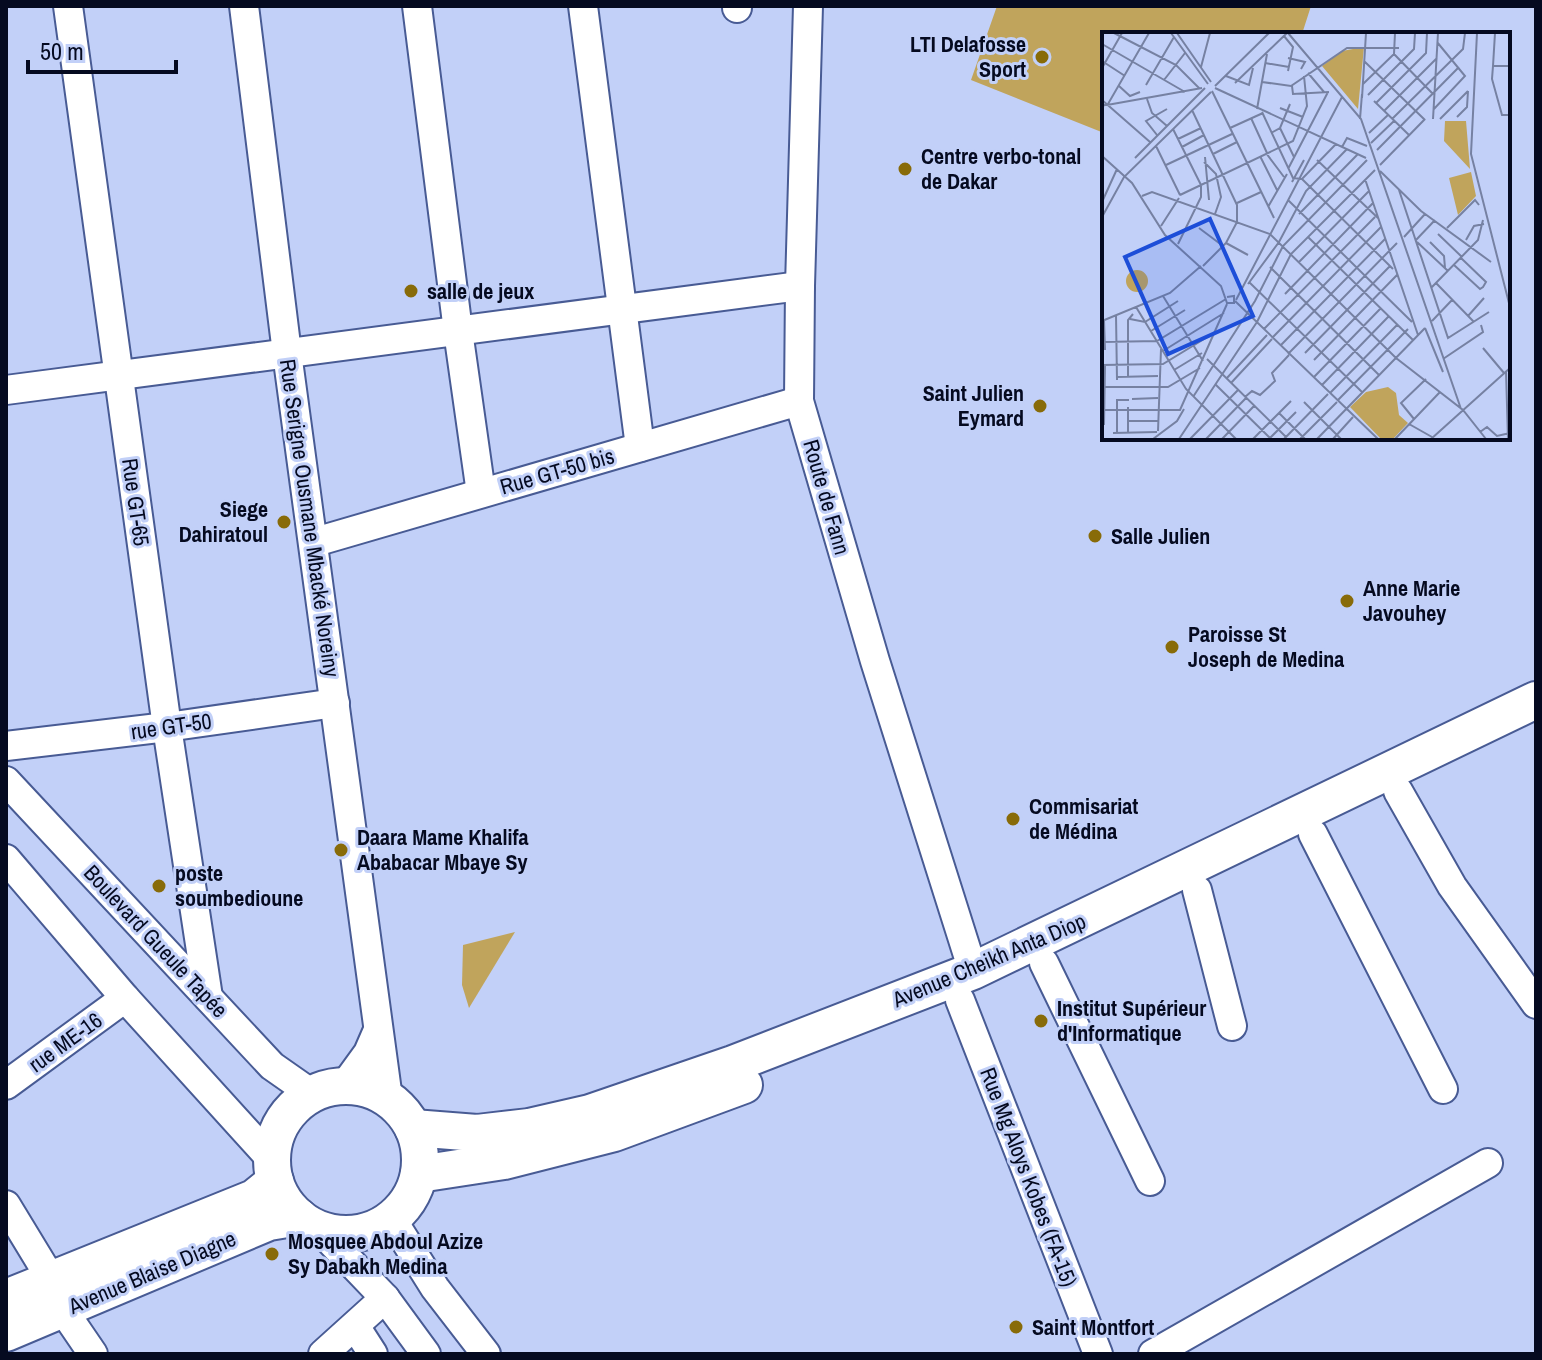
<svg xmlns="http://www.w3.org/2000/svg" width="1542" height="1360" viewBox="0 0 1542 1360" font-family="'Archivo Narrow',sans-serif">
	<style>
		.green { fill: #c0a45c }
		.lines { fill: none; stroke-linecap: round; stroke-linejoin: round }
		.minor-casing { stroke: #485b94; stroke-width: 32 }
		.major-casing { stroke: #485b94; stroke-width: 40 }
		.minor { stroke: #fff; stroke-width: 28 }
		.major { stroke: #fff; stroke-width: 36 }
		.poi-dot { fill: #886b09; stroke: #c2d0f8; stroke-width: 3 }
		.labels { text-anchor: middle; stroke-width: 6; stroke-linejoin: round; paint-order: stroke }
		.poi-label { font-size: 22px; font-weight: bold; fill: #050a20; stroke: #c2d0f8; text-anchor: start }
		.street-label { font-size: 22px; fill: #050a20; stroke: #c2d0f8 }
		.inset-road { fill: none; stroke: #7681a2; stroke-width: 2 }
		.view { fill: #1d4ed8; fill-opacity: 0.15; stroke: #1d4ed8; stroke-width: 4 }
		.inset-edge { fill: none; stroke: #050a20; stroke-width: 4 }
	</style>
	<rect width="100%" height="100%" fill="#c2d0f8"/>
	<g class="green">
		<polygon points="997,6 1311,6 1302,34 1104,34 1104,133 971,80"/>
		<polygon points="515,932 469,1008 462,985 463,945"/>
	</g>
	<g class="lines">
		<g class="minor-casing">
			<g id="minor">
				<polyline points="68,6 167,727 208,997"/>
				<polyline points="244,6 287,353 388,1099"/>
				<polyline points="417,6 458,331 481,493"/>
				<polyline points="583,6 640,447"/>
				<polyline points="737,6 737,8"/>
				<polyline points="808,6 800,286 799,401 875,661 973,971"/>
				<polyline points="6,390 800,286"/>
				<polyline points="315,542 799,401"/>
				<polyline points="6,746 167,727 335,703"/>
				<polyline points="6,781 272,1066 312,1094"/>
				<polyline points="1398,791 1452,886 1536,1004"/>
				<polyline points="1313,834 1443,1089"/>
				<polyline points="6,859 125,998 272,1160"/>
				<polyline points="1197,890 1232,1026"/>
				<polyline points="1044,963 1150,1181"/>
				<polyline points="960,1000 1098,1354"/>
				<polyline points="6,1085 125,998"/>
				<polyline points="344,1086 368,1053 378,1030"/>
				<polyline points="6,1205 51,1279 63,1310 93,1354"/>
				<polyline points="391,1218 435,1288 486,1354"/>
				<polyline points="318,1228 385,1298 426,1354"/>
				<polyline points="355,1326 373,1354"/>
				<polyline points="323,1354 385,1298"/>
				<polyline points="1153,1354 1488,1163"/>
			</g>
		</g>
		<g class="major-casing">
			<g id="major">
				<circle cx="346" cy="1160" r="74"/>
				<polyline points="413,1128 477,1133 529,1127 590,1113 733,1064 973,971 1536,700"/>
				<polyline points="419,1174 504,1161 614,1133 744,1085"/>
				<polyline points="6,1298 254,1198 275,1181"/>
				<polyline points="6,1333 269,1222 299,1217"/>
			</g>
		</g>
		<use href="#minor" class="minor"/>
		<use href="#major" class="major"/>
	</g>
	<g class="poi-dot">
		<circle cx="1042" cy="57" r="8"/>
		<circle cx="905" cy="169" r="8"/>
		<circle cx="411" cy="291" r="8"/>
		<circle cx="1040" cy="406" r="8"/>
		<circle cx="284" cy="522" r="8"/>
		<circle cx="1095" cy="536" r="8"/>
		<circle cx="1347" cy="601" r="8"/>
		<circle cx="1172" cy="647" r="8"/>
		<circle cx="1013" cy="819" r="8"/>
		<circle cx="341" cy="850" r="8"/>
		<circle cx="159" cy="886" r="8"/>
		<circle cx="1041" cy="1021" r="8"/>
		<circle cx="272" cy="1254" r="8"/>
		<circle cx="1016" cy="1327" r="8"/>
	</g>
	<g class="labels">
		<g class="poi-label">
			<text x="1026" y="52" text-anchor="end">LTI Delafosse<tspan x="1026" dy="25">Sport</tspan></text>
			<text x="921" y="164">Centre verbo-tonal<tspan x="921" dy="25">de Dakar</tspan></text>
			<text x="427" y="299">salle de jeux</text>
			<text x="1024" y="401" text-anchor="end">Saint Julien<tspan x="1024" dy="25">Eymard</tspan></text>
			<text x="268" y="517" text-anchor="end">Siege<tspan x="268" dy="25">Dahiratoul</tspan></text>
			<text x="1111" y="544">Salle Julien</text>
			<text x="1363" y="596">Anne Marie<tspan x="1363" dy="25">Javouhey</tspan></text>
			<text x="1188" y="642">Paroisse St<tspan x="1188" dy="25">Joseph de Medina</tspan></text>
			<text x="1029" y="814">Commisariat<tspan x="1029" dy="25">de Médina</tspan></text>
			<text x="357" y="845">Daara Mame Khalifa<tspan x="357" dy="25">Ababacar Mbaye Sy</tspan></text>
			<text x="175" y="881">poste<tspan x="175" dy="25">soumbedioune</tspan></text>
			<text x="1057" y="1016">Institut Supérieur<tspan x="1057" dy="25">d'Informatique</tspan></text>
			<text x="288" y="1249">Mosquee Abdoul Azize<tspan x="288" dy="25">Sy Dabakh Medina</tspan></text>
			<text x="1032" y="1335">Saint Montfort</text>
		</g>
		<g class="street-label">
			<text transform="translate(557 471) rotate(-16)" y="8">Rue GT-50 bis</text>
			<text transform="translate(827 497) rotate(74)" y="8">Route de Fann</text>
			<text transform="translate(136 502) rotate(82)" y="8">Rue GT-65</text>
			<text transform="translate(310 518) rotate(82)" y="8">Rue Serigne Ousmane Mbacké Noreiny</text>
			<text transform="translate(171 726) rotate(-8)" y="8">rue GT-50</text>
			<text transform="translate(156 941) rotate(47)" y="8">Boulevard Gueule Tapée</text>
			<text transform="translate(989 960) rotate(-23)" y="8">Avenue Cheikh Anta Diop</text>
			<text transform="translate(65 1042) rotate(-36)" y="8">rue ME-16</text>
			<text transform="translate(1029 1177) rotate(69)" y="8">Rue Mg Aloys Kobes (FA-15)</text>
			<text transform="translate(152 1272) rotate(-23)" y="8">Avenue Blaise Diagne</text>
		</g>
	</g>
	<g transform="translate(1102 32)">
		<rect width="408" height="408" fill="#c2d0f8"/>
		<path d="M262,15l-6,62 -36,-43 20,-15zM343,89h21l4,48 -26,-28zM369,140l5,24 -18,19 -9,-37zM24 249a11 11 0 1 1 22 0a11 11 0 1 1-22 0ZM286,355l8,6 3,22 9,8 -15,16h-12l-31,-32 16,-15z" fill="#c0a45c"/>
		<path class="inset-road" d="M12,1l62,32 24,24M69,1l37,51M75,1l34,49M186,1l73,86 100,290M293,1l-1,21 39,40M375,1l-6,121 39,153M182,4l9,11 -5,24M0,12l83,48M186,26l17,4 -4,7M0,29l23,15M262,29l61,59M163,31l24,4M391,34l2,-33M408,34h-17l-1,13 10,36h8M99,35l9,-34M0,36l20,-35M206,41l16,19M124,44l23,9 4,-17M62,48l21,-27M160,50l29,4 56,-38h52M133,51l52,-50M261,52l31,-30M44,53l28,-48M17,54l11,10 10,-4M113,54l54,-53M190,54l1,8 36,-2M113,56l151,70M110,59l62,127M266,63l46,-46 1,-16M260,66l4,-65M45,67l5,14 15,13M0,68l48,42M272,69l35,34M274,71l50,-50 1,-20M5,73l95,-17M0,74l6,-2 41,-71M178,76l23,9M155,77l10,-55M90,78l45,95v17l-11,21 -23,23M331,78l32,-34 -28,-34M282,79l53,-53M160,80l31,66 9,1 34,-35M355,85l10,-10 1,-16M149,86l16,35M258,87l2,-25M290,87l71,-70 2,-16M331,87l5,-86M338,87l28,-28M128,96l33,-15M178,96l14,29M71,97l28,56v12l-23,47M169,101l9,-5 10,-24M267,101l19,-18M55,103l-11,-14 21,-12M76,107l23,-11M269,111l23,-22M54,114l24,49M80,115l22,-12M240,115l5,-9 20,8M275,118l82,-83M164,121l18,24M111,122l24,-12M0,124l30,27 33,52 56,51 6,17h7v-7l-7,1M158,124l17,34M103,125l4,43M33,126l70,-70M215,128l61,58M102,130l12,12 5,23 -6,17M64,133l66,-31M278,133l45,-46M186,137l40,-77M278,139l41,40 70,51M200,147l91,90M263,147l53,156M190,150l12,-22M297,158l49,148 41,-26M78,163l113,-54 14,-35 -3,-30M40,164l10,-4 118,42 126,124 67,52 23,29M186,168l124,122M0,170l15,-33M135,171l24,-11M166,175l19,-33M197,182l59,-60M0,185l22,-40 87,-85M59,194l18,-28M97,196l24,18M345,196l28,-28 4,5M336,202l24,23M206,205l105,103M302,205l21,-23M314,208l19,-20M364,208l8,-14 10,-2M315,210l31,29M328,210l14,14 1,12M124,211l22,12M197,230l70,-71M352,233l26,24 3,-2 3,-5 -25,-24M168,235l109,108M147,250l113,110M334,251l38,39M146,252l31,-42 27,-51 41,-42M330,255l46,-47 5,-20M183,262l88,-91M61,264l40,65M134,268l106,-203M133,269l143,138M34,275l50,82 50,50M14,283l1,65M366,284l16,-18M28,287l15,3 33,-21M2,288l1,30M0,289l68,-28 31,-27M330,289l20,-21M323,296l18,44M162,297l111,-112M49,299l34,-21M171,305l108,-110M0,310l55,-1 69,-42M179,313l104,-106M381,316l21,25M61,319l61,-38M203,321l85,-87M186,322l109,-111M105,327l79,78M341,327l40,-27 -2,-7M212,328l83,-85M0,333l61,-1 51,-31M72,338l28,-17M404,339l2,68M26,344v-56l5,-6M15,345l41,-1M212,345l67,-69M124,347l41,-44M129,351l41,-44M113,352l56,55M220,353l67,-69M3,355h63l32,-19M228,361l68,-69M91,365l62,-96 28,-55 84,-86M143,365l7,-6 8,4 15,-14 -3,-8 17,-18M30,367l26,-1M236,368l70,-71M202,370l37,37M0,378h78l47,-106M177,381l26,26M312,387l-13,-16 25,-24M26,389h30M307,392l23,13M2,393l1,-60M56,399l3,-82M15,400v-32h12M26,400v-25M378,400l7,-5 10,9 13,-3M11,401l44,-1M51,407l24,-18 7,-12M77,407l78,-117 34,-68 84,-84M88,407l48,-49M104,407l40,-41M120,407l32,-33M151,407l38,-38M167,407l27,-27M182,407l44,-45M198,407l37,-37M215,407l108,-111M231,407l20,-22M293,407l45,-47M329,407l79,-71"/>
		<path class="view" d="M108,187l43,97 -85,38 -43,-97z"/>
		<rect width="408" height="408" class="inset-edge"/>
	</g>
	<rect width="1542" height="1360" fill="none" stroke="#050a20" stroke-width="16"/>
	<path d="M28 60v12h148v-12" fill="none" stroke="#050a20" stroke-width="4"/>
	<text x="40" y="60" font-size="24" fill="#050a20" stroke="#c2d0f8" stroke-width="6" paint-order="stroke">50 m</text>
</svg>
